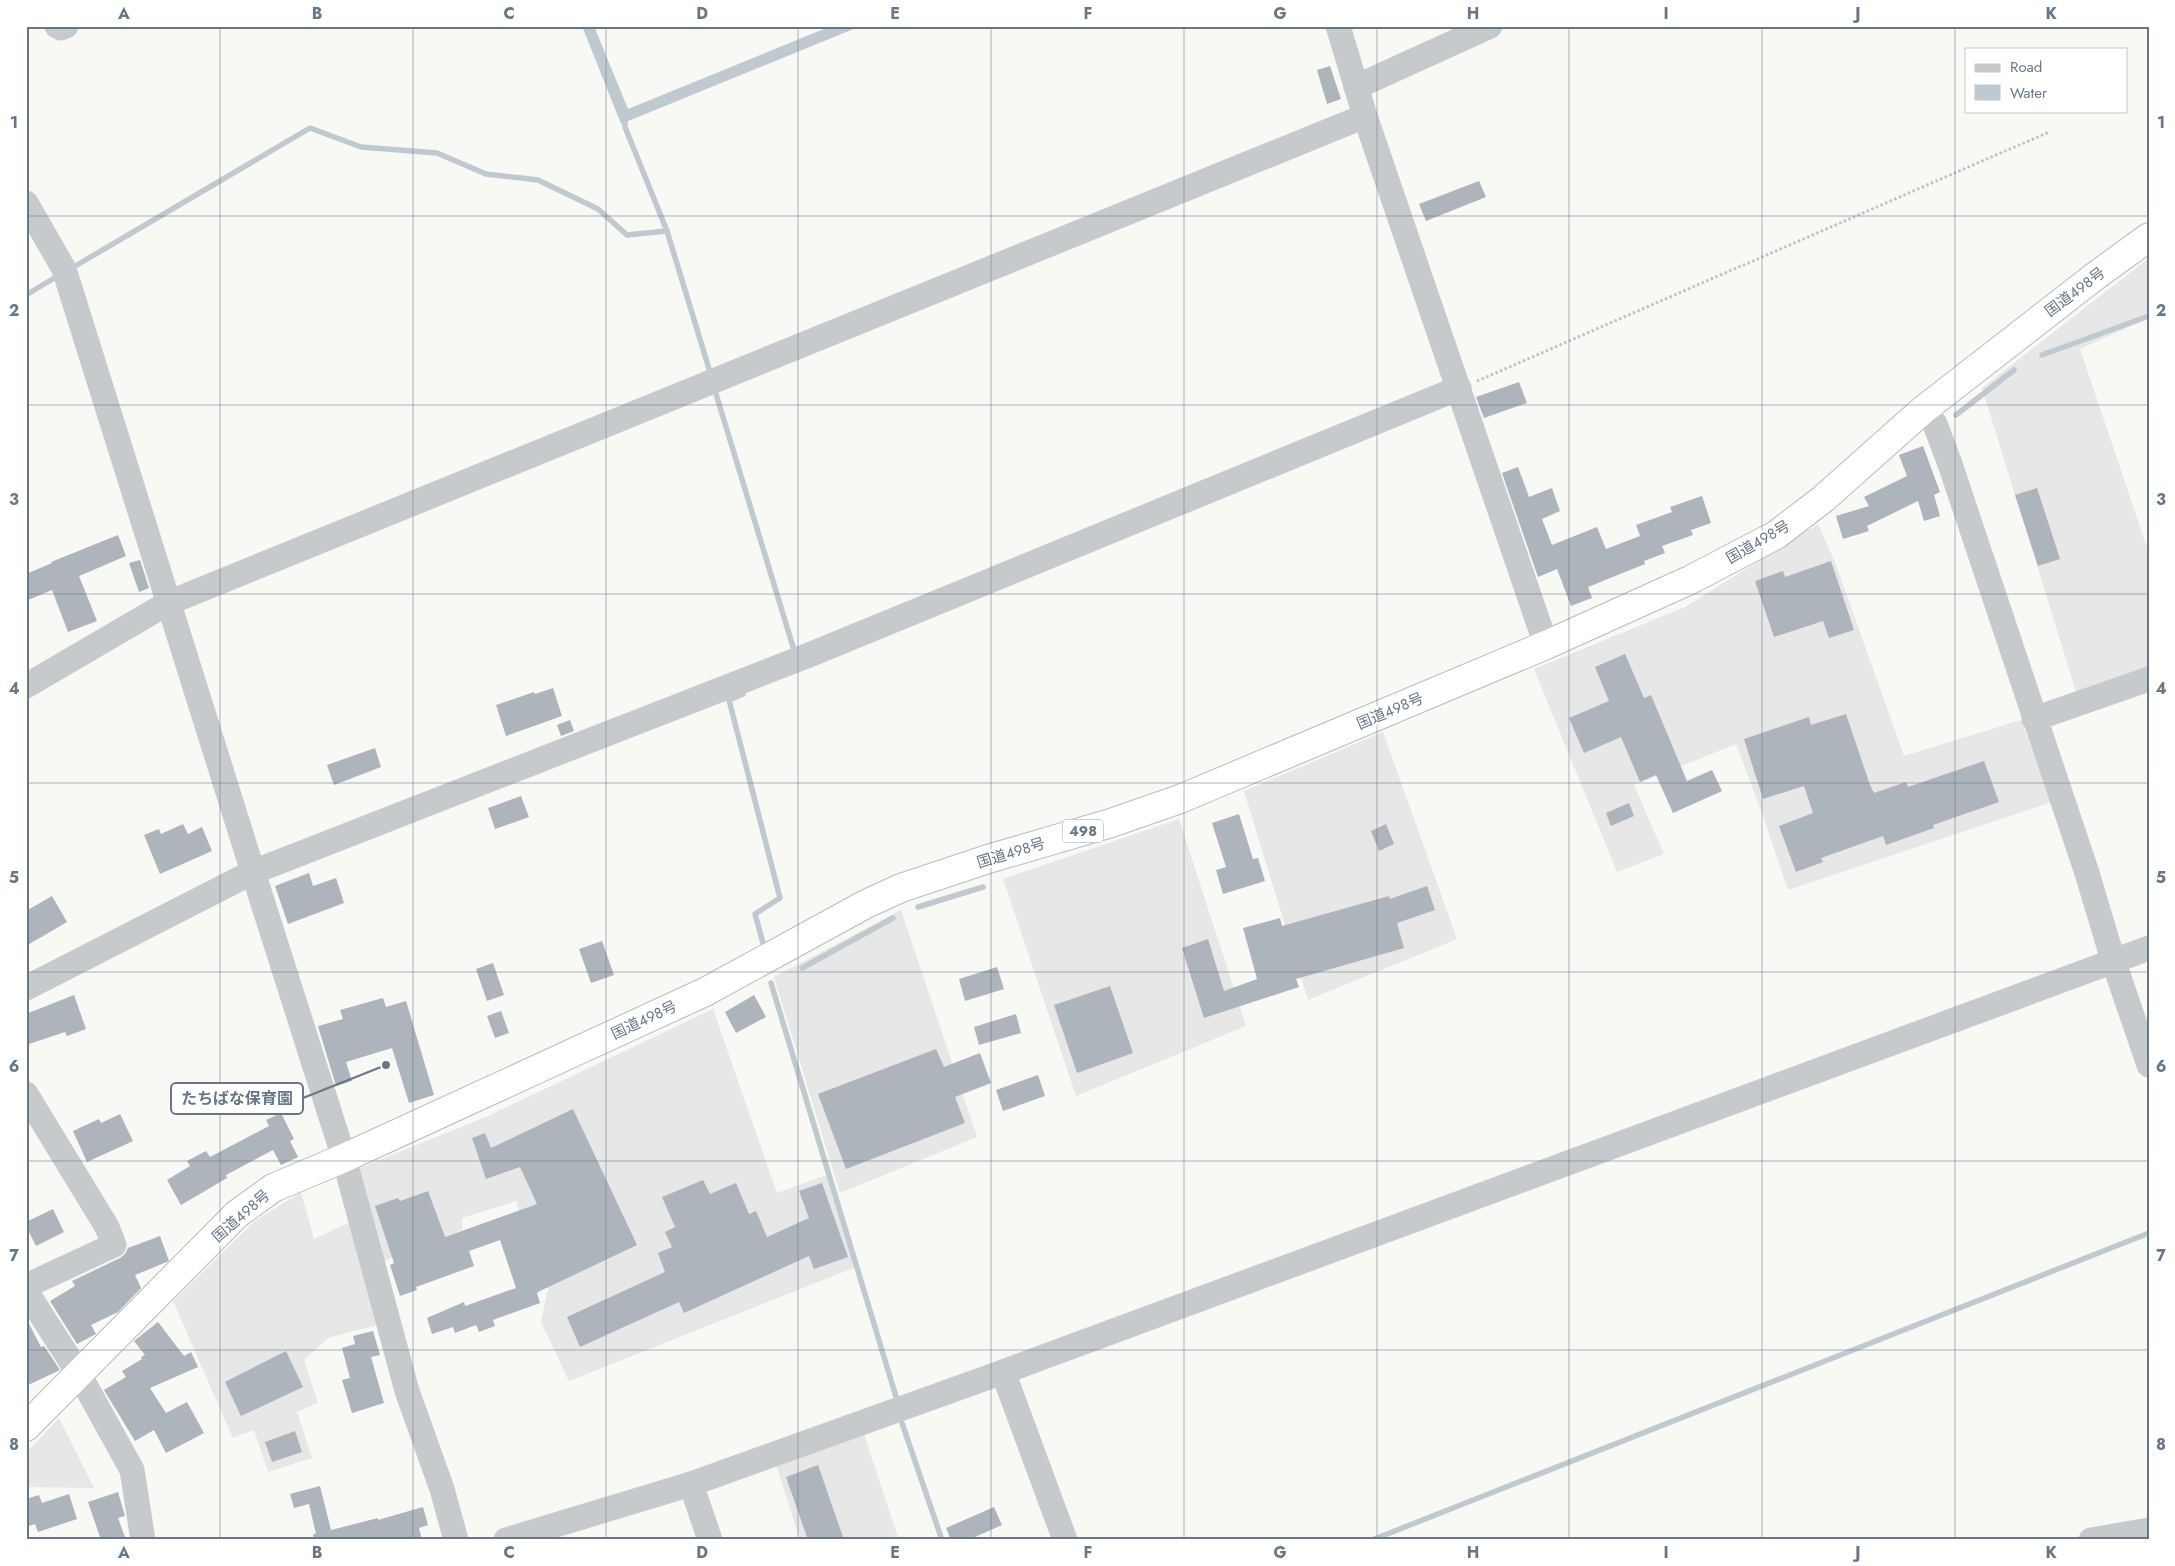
<svg xmlns="http://www.w3.org/2000/svg" width="2175" height="1566" viewBox="0 0 2175 1566" font-family="Jost,'Noto Sans JP',sans-serif">
	<style>
		.built { fill: #e6e7e6 }
		.water { fill: #c0c9cf }
		.lines { fill: none; stroke-linecap: round; stroke-linejoin: round }
		.stream { stroke: #c0c9cf; stroke-width: 5.5 }
		.building { fill: #adb4bb }
		.highway-casing { stroke: #b9bcbf; stroke-width: 30 }
		.path { stroke: #c0c2c4; stroke-width: 3; stroke-dasharray: 2.5 2.5; stroke-linecap: butt }
		.minor { stroke: #c6cacd; stroke-width: 25 }
		.highway { stroke: #fff; stroke-width: 28 }
		.grid { fill: none; stroke: #677787; stroke-width: 1; stroke-opacity: 0.55 }
		.labels { text-anchor: middle; stroke-width: 5; stroke-linejoin: round; paint-order: stroke }
		.shield { fill: #fff; stroke: #95a0ab; stroke-width: 1 }
		.shield-label { font-size: 14px; font-weight: bold; fill: #677787 }
		.street-label { font-size: 15px; fill: #677787; stroke: #fff }
		.leader { fill: none; stroke: #677787; stroke-width: 2 }
		.callout-dot { fill: #677787; stroke: #fff; stroke-width: 2 }
		.callout { fill: #fff; stroke: #677787; stroke-width: 2 }
		.callout-label { font-size: 16px; text-anchor: middle; font-weight: bold; fill: #677787 }
		.neatline { fill: none; stroke: #677787; stroke-width: 2 }
		.grid-label { font-size: 16px; text-anchor: middle; font-weight: bold; fill: #677787 }
	</style>
	<rect width="100%" height="100%" fill="#f8f8f5"/>
	<g class="built">
		<polygon points="2149,258 2149,318 2080,349 2149,553 2149,670 2078,698 1982,388"/>
		<polygon points="1818,524 1835,562 1904,756 2021,720 2052,802 1788,890 1763,816 1736,744 1634,785 1664,854 1617,872 1534,669 1685,607"/>
		<polygon points="1383,732 1457,939 1308,1000 1244,791"/>
		<polygon points="1179,819 1246,1026 1076,1096 1003,879"/>
		<polygon points="901,910 977,1137 840,1193 774,977"/>
		<polygon points="713,1009 777,1193 827,1175 856,1267 569,1381 541,1322 548,1288 516,1201 462,1218 462,1230 379,1263 355,1170 486,1117"/>
		<polygon points="301,1192 314,1239 352,1221 381,1324 328,1338 304,1360 318,1403 297,1412 312,1458 268,1472 254,1430 233,1438 173,1301 255,1221"/>
		<polygon points="59,1418 94,1488 26,1487 26,1453"/>
		<polygon points="863,1431 899,1540 800,1540 774,1458"/>
	</g>
	<polygon class="water" points="582,26 594,26 628,109 831,26 861,26 621,124"/>
	<g class="lines">
		<g class="stream">
			<polyline points="625,116 625,127 667,231 710,372"/>
			<polyline points="77,265 310,128 361,147 437,153 486,174 538,180 598,209 627,235 667,231"/>
			<polyline points="26,295 56,277"/>
			<polyline points="2042,355 2149,316"/>
			<polyline points="716,394 794,650"/>
			<polyline points="1956,415 2014,370"/>
			<polyline points="743,694 729,700 780,898 755,914 763,943"/>
			<polyline points="918,907 983,887"/>
			<polyline points="802,968 893,918"/>
			<polyline points="771,983 897,1400"/>
			<polyline points="902,1423 942,1540"/>
			<polyline points="1372,1540 2149,1233"/>
		</g>
	</g>
	<g class="building">
		<polygon points="1330,66 1341,99 1327,104 1317,70"/>
		<polygon points="1479,181 1486,197 1426,221 1419,204"/>
		<polygon points="1519,382 1527,403 1484,418 1476,397"/>
		<polygon points="1923,446 1940,492 1934,495 1940,516 1924,521 1918,501 1867,526 1869,531 1843,539 1836,516 1869,506 1864,497 1907,476 1899,455"/>
		<polygon points="1518,467 1529,497 1552,488 1560,511 1542,519 1552,545 1597,527 1606,549 1640,536 1636,525 1672,512 1670,507 1702,496 1711,523 1691,530 1693,535 1662,546 1665,553 1644,561 1645,564 1588,587 1592,598 1571,606 1557,569 1538,577 1502,473"/>
		<polygon points="2037,488 2060,559 2038,566 2015,495"/>
		<polygon points="118,535 126,556 79,576 97,621 68,632 52,590 26,601 26,574 52,563 51,562"/>
		<polygon points="140,560 149,588 139,592 129,563"/>
		<polygon points="1831,561 1854,630 1829,638 1823,621 1774,637 1755,581 1783,571 1785,577"/>
		<polygon points="1625,654 1644,698 1651,695 1687,781 1712,770 1722,791 1673,813 1656,775 1640,782 1621,737 1584,753 1569,718 1609,701 1595,667"/>
		<polygon points="553,688 562,716 506,736 496,705 534,692 535,694"/>
		<polygon points="1846,714 1870,785 1874,793 1906,782 1908,787 1984,761 1999,802 1933,825 1934,828 1886,845 1883,836 1821,858 1823,862 1796,872 1779,826 1813,813 1804,786 1763,799 1744,739 1809,717 1811,725"/>
		<polygon points="570,720 574,731 561,736 557,725"/>
		<polygon points="375,748 381,767 334,785 327,765"/>
		<polygon points="521,796 529,817 495,829 488,808"/>
		<polygon points="1629,803 1634,816 1611,826 1606,813"/>
		<polygon points="1239,814 1253,859 1258,858 1265,881 1223,894 1216,870 1226,867 1212,823"/>
		<polygon points="183,824 188,834 202,827 212,851 160,874 144,835 159,829 161,834"/>
		<polygon points="1386,824 1394,844 1379,851 1371,831"/>
		<polygon points="309,873 313,886 336,878 344,903 288,924 275,886"/>
		<polygon points="1427,886 1435,910 1397,923 1404,948 1296,979 1299,987 1204,1018 1182,948 1208,939 1224,991 1257,979 1243,928 1280,918 1282,926 1389,896 1390,899"/>
		<polygon points="52,896 67,922 26,946 26,911"/>
		<polygon points="602,941 614,975 591,983 579,949"/>
		<polygon points="493,963 504,995 487,1001 476,969"/>
		<polygon points="997,967 1004,989 965,1001 959,979"/>
		<polygon points="1110,986 1133,1053 1077,1073 1054,1005"/>
		<polygon points="74,995 86,1029 67,1036 65,1032 26,1045 26,1014"/>
		<polygon points="754,995 766,1017 736,1033 725,1012"/>
		<polygon points="383,998 386,1007 406,1001 434,1095 409,1103 392,1048 346,1062 352,1081 336,1086 318,1026 343,1019 340,1010"/>
		<polygon points="501,1011 509,1033 495,1038 487,1016"/>
		<polygon points="1016,1014 1021,1033 979,1045 974,1027"/>
		<polygon points="936,1049 944,1067 980,1053 991,1083 955,1097 965,1123 846,1169 818,1094"/>
		<polygon points="1038,1075 1045,1096 1003,1111 996,1090"/>
		<polygon points="573,1109 637,1245 540,1291 537,1293 540,1303 493,1320 495,1326 479,1332 476,1325 455,1333 453,1327 432,1334 427,1318 464,1302 465,1306 516,1288 500,1240 469,1251 474,1266 416,1287 417,1290 400,1296 390,1265 394,1263 375,1206 398,1198 400,1201 428,1191 445,1237 537,1204 520,1167 486,1179 472,1138 485,1133 491,1148"/>
		<polygon points="281,1113 294,1139 290,1141 298,1157 281,1165 273,1150 226,1175 227,1178 181,1205 167,1180 190,1166 187,1161 206,1151 210,1157 269,1126 266,1120"/>
		<polygon points="120,1114 133,1141 87,1162 73,1131 99,1119 101,1123"/>
		<polygon points="703,1180 710,1194 736,1183 749,1214 756,1211 767,1237 809,1218 799,1191 822,1183 848,1257 814,1269 809,1256 684,1313 679,1302 580,1347 567,1317 665,1272 658,1253 672,1247 665,1232 675,1227 662,1197"/>
		<polygon points="53,1209 64,1232 36,1246 26,1226 26,1222"/>
		<polygon points="160,1236 169,1261 135,1275 141,1288 118,1312 91,1325 96,1334 77,1344 50,1301 75,1286 72,1281 120,1258 125,1254 128,1248"/>
		<polygon points="26,1318 41,1347 44,1346 60,1370 26,1386"/>
		<polygon points="158,1322 184,1356 191,1352 198,1367 150,1388 166,1413 187,1402 204,1433 166,1453 154,1430 135,1441 104,1390 126,1377 122,1371 142,1359 141,1357 145,1355 134,1341"/>
		<polygon points="373,1331 380,1355 371,1357 384,1403 352,1413 342,1380 350,1378 342,1348 355,1344 353,1336"/>
		<polygon points="286,1351 303,1387 241,1416 225,1382"/>
		<polygon points="295,1431 302,1452 272,1462 265,1442"/>
		<polygon points="818,1465 844,1540 808,1540 786,1477"/>
		<polygon points="320,1486 331,1530 378,1518 378,1520 423,1507 428,1525 419,1528 422,1540 314,1540 313,1534 316,1534 309,1504 294,1508 290,1494"/>
		<polygon points="118,1492 125,1516 118,1518 126,1540 101,1540 88,1502"/>
		<polygon points="69,1494 77,1519 38,1532 35,1524 26,1527 26,1499 39,1495 42,1503"/>
		<polygon points="994,1507 1002,1525 968,1540 951,1540 946,1528"/>
	</g>
	<g class="lines">
		<g class="highway-casing">
			<polyline id="highway" points="26,1427 237,1214 273,1188 344,1158 705,992 866,904 901,888 988,859 1111,823 1180,799 1546,645 1690,580 1776,535 1823,499 1923,410 2094,277 2149,237"/>
		</g>
		<polyline class="path" points="1477,381 2049,132"/>
		<g class="minor">
			<polyline points="57,26 61,28 66,26"/>
			<polyline points="1338,26 1365,116 1546,645"/>
			<polyline points="1356,87 1490,26"/>
			<polyline points="26,203 64,269 253,872 344,1158 407,1391 442,1489 456,1540"/>
			<polyline points="1923,410 1935,424 1950,464 2087,873 2113,960 2149,1065"/>
			<polyline points="26,686 168,603 1365,116"/>
			<polyline points="2034,719 2149,679"/>
			<polyline points="26,988 253,872 809,655 1459,388"/>
			<polyline points="26,1094 107,1227 114,1245 26,1286"/>
			<polyline points="26,1291 79,1374 132,1470 143,1540"/>
			<polyline points="1003,1372 1065,1540"/>
			<polyline points="691,1484 710,1540"/>
			<polyline points="506,1540 691,1484 1003,1372 2149,948"/>
			<polyline points="2091,1540 2149,1530"/>
		</g>
		<use href="#highway" class="highway"/>
	</g>
	<path class="grid" d="M220,26v1514M413,26v1514M606,26v1514M798,26v1514M991,26v1514M1184,26v1514M1377,26v1514M1569,26v1514M1762,26v1514M1955,26v1514M26,216h2123M26,405h2123M26,594h2123M26,783h2123M26,972h2123M26,1161h2123M26,1350h2123"/>
	<g class="labels">
		<rect class="shield" x="1063" y="819.5" width="40" height="23" rx="4"/>
		<g class="shield-label">
			<text x="1083" y="836">498</text>
		</g>
		<g class="street-label">
			<text transform="translate(2075 292) rotate(-37)" y="5">国道498号</text>
			<text transform="translate(1758 542) rotate(-30)" y="5">国道498号</text>
			<text transform="translate(1390 711) rotate(-23)" y="5">国道498号</text>
			<text transform="translate(1011 853) rotate(-17)" y="5">国道498号</text>
			<text transform="translate(644 1020) rotate(-25)" y="5">国道498号</text>
			<text transform="translate(241 1216) rotate(-41)" y="5">国道498号</text>
		</g>
	</g>
	<path class="leader" d="M386 1065L303 1098"/>
	<circle class="callout-dot" cx="386" cy="1065" r="5"/>
	<rect class="callout" x="171" y="1083" width="132" height="31" rx="5"/>
	<g class="callout-label">
		<text x="237" y="1104">たちばな保育園</text>
	</g>
	<rect width="2175" height="1566" fill="none" stroke="#ffffff" stroke-width="55"/>
	<rect x="1965" y="48" width="162" height="65" fill="#ffffff" stroke="#c2c9cf"/>
	<rect x="1975" y="64" width="25" height="8" fill="#c6cacd" stroke="#c2c9cf"/>
	<text x="2010" y="72" font-size="15" fill="#677787">Road</text>
	<rect x="1975" y="85" width="25" height="15" fill="#c0c9cf" stroke="#c2c9cf"/>
	<text x="2010" y="98" font-size="15" fill="#677787">Water</text>
	<rect x="28" y="28" width="2120" height="1510" class="neatline"/>
	<g class="grid-label">
		<text x="124" y="19">A</text>
		<text x="317" y="19">B</text>
		<text x="509" y="19">C</text>
		<text x="702" y="19">D</text>
		<text x="895" y="19">E</text>
		<text x="1088" y="19">F</text>
		<text x="1280" y="19">G</text>
		<text x="1473" y="19">H</text>
		<text x="1666" y="19">I</text>
		<text x="1858" y="19">J</text>
		<text x="2051" y="19">K</text>
		<text x="14" y="128">1</text>
		<text x="2161" y="128">1</text>
		<text x="14" y="316">2</text>
		<text x="2161" y="316">2</text>
		<text x="14" y="505">3</text>
		<text x="2161" y="505">3</text>
		<text x="14" y="694">4</text>
		<text x="2161" y="694">4</text>
		<text x="14" y="883">5</text>
		<text x="2161" y="883">5</text>
		<text x="14" y="1072">6</text>
		<text x="2161" y="1072">6</text>
		<text x="14" y="1261">7</text>
		<text x="2161" y="1261">7</text>
		<text x="14" y="1450">8</text>
		<text x="2161" y="1450">8</text>
		<text x="124" y="1558">A</text>
		<text x="317" y="1558">B</text>
		<text x="509" y="1558">C</text>
		<text x="702" y="1558">D</text>
		<text x="895" y="1558">E</text>
		<text x="1088" y="1558">F</text>
		<text x="1280" y="1558">G</text>
		<text x="1473" y="1558">H</text>
		<text x="1666" y="1558">I</text>
		<text x="1858" y="1558">J</text>
		<text x="2051" y="1558">K</text>
	</g>
</svg>
